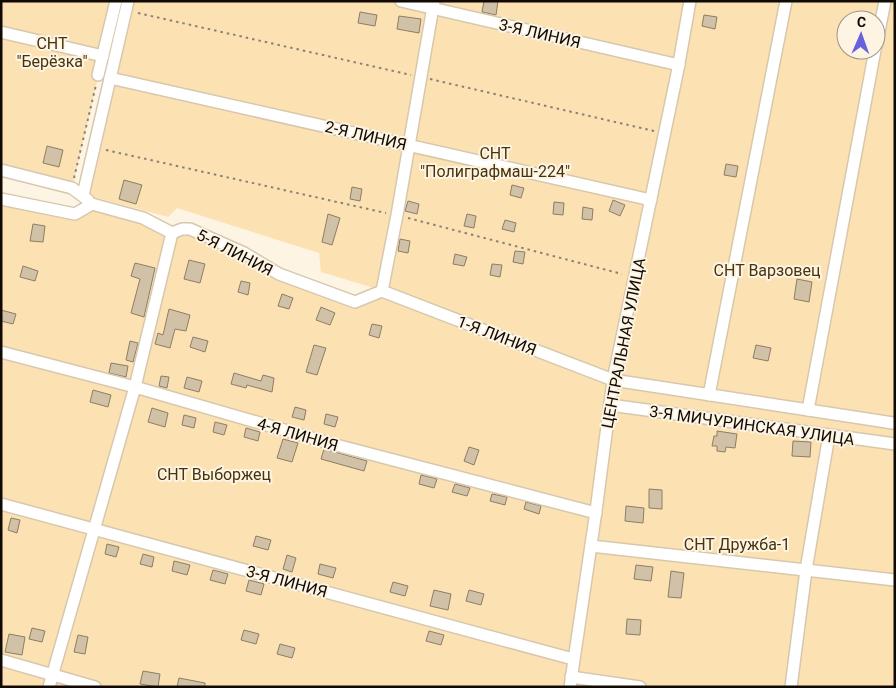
<svg xmlns="http://www.w3.org/2000/svg" width="896" height="688" viewBox="0 0 896 688" font-family="Roboto,sans-serif">
	<style>
		.green { fill: #fce1b3; fill-rule: evenodd }
		.building { fill: #d1c1a7; stroke: #8c7e65 }
		.lines { fill: none; stroke-linecap: round; stroke-linejoin: round }
		.minor-casing { stroke: #d7c8ad; stroke-width: 14 }
		.path { stroke: #8a8276; stroke-width: 2; stroke-dasharray: 2.5 4; stroke-linecap: butt }
		.minor { stroke: #fff; stroke-width: 11 }
		.labels { text-anchor: middle; stroke-width: 4; stroke-linejoin: round; paint-order: stroke }
		.street-label { font-size: 16px; fill: #100a03; stroke: #fdf4e3 }
		.park-label { font-size: 16px; fill: #48340b; stroke: #fdf4e3 }
	</style>
	<rect width="100%" height="100%" fill="#fdf4e3"/>
	<g class="green">
		<polygon points="1,1 116,1 73,185 1,170"/>
		<path d="M128,1h767v686h-894v-488l74,15 13,-8 77,24 21,-1 92,42 77,31 19,-14 -53,-16 -2,-19 -142,-45 -9,9 -85,-23zM846,20h30v30h-30z"/>
	</g>
	<g class="building">
		<polygon points="484,1 498,1 496,15 482,12"/>
		<polygon points="360,12 377,15 375,26 358,23"/>
		<polygon points="704,15 717,17 715,29 702,26"/>
		<polygon points="399,16 421,19 419,33 397,29"/>
		<polygon points="47,146 63,150 59,167 43,163"/>
		<polygon points="726,164 738,166 736,177 724,175"/>
		<polygon points="124,180 142,185 136,204 119,199"/>
		<polygon points="512,185 524,188 521,198 510,195"/>
		<polygon points="352,187 362,189 360,201 350,199"/>
		<polygon points="613,200 625,205 620,216 609,211"/>
		<polygon points="408,201 419,204 417,214 405,211"/>
		<polygon points="554,202 564,203 563,215 553,214"/>
		<polygon points="583,207 593,209 592,220 582,219"/>
		<polygon points="328,214 340,218 332,245 322,242"/>
		<polygon points="467,214 476,216 474,228 464,226"/>
		<polygon points="505,220 516,223 514,232 502,229"/>
		<polygon points="33,224 45,226 43,242 30,241"/>
		<polygon points="400,239 410,241 408,253 398,251"/>
		<polygon points="515,251 525,252 523,264 513,262"/>
		<polygon points="455,254 467,257 464,266 453,264"/>
		<polygon points="189,260 205,264 200,283 184,279"/>
		<polygon points="135,263 155,268 144,317 131,313 140,279 131,276"/>
		<polygon points="492,264 502,265 500,277 490,275"/>
		<polygon points="23,266 38,271 35,281 20,277"/>
		<polygon points="797,279 812,282 809,302 794,299"/>
		<polygon points="241,281 250,283 248,295 238,292"/>
		<polygon points="282,294 293,298 289,309 278,306"/>
		<polygon points="321,307 335,313 330,325 316,320"/>
		<polygon points="169,309 190,315 186,331 175,329 170,348 155,344 158,333 163,335"/>
		<polygon points="1,310 16,314 13,324 1,321"/>
		<polygon points="372,324 382,326 379,338 369,335"/>
		<polygon points="193,337 208,341 205,352 190,347"/>
		<polygon points="130,341 138,343 133,362 126,360"/>
		<polygon points="314,345 326,348 317,375 306,372"/>
		<polygon points="756,345 771,348 768,361 753,358"/>
		<polygon points="111,363 128,366 126,377 109,373"/>
		<polygon points="234,373 261,381 263,375 274,378 272,392 247,385 246,388 231,384"/>
		<polygon points="161,376 169,377 167,388 159,386"/>
		<polygon points="187,377 202,381 199,392 184,388"/>
		<polygon points="93,390 111,395 108,407 90,402"/>
		<polygon points="295,407 306,410 304,420 292,417"/>
		<polygon points="152,408 168,413 165,427 148,422"/>
		<polygon points="326,414 338,417 335,427 324,424"/>
		<polygon points="184,415 196,418 194,428 182,425"/>
		<polygon points="215,422 227,425 224,435 213,432"/>
		<polygon points="246,428 260,432 258,441 244,437"/>
		<polygon points="717,431 737,434 735,448 726,447 725,452 717,451 717,446 712,446 714,436 717,436"/>
		<polygon points="283,439 298,443 292,462 277,458"/>
		<polygon points="793,441 811,442 810,457 792,456"/>
		<polygon points="469,447 479,450 474,465 464,461"/>
		<polygon points="324,449 367,461 364,471 321,459"/>
		<polygon points="421,475 437,479 434,488 419,484"/>
		<polygon points="455,484 470,488 467,496 452,492"/>
		<polygon points="649,489 662,490 662,509 649,508"/>
		<polygon points="492,494 507,497 505,505 490,501"/>
		<polygon points="526,502 541,506 539,514 524,509"/>
		<polygon points="626,506 644,508 643,523 625,521"/>
		<polygon points="11,518 20,520 17,533 8,530"/>
		<polygon points="256,536 271,540 268,550 253,546"/>
		<polygon points="107,544 119,547 116,557 105,554"/>
		<polygon points="143,554 154,557 152,567 140,564"/>
		<polygon points="287,555 296,558 292,572 283,569"/>
		<polygon points="174,561 190,565 187,575 172,571"/>
		<polygon points="320,564 336,568 333,578 318,574"/>
		<polygon points="636,565 653,567 651,581 634,579"/>
		<polygon points="213,570 228,574 225,584 210,580"/>
		<polygon points="671,571 684,573 681,598 668,597"/>
		<polygon points="249,580 264,584 261,595 246,591"/>
		<polygon points="393,582 408,586 405,596 390,592"/>
		<polygon points="434,590 451,594 448,610 430,606"/>
		<polygon points="469,590 484,594 481,605 466,601"/>
		<polygon points="627,619 641,620 640,635 626,634"/>
		<polygon points="32,628 45,631 42,642 29,639"/>
		<polygon points="244,630 259,634 256,644 241,640"/>
		<polygon points="429,631 444,635 441,645 426,641"/>
		<polygon points="9,634 25,637 22,655 5,652"/>
		<polygon points="78,635 88,637 85,654 74,652"/>
		<polygon points="280,644 295,648 292,658 277,654"/>
		<polygon points="143,671 160,674 158,687 140,684"/>
		<polygon points="179,678 205,683 205,687 177,687"/>
	</g>
	<g class="lines">
		<g class="minor-casing">
			<g id="minor">
				<polyline points="401,1 679,65"/>
				<polyline points="1,32 103,56"/>
				<polyline points="876,47 885,1"/>
				<polyline points="98,75 116,1"/>
				<polyline points="110,78 651,200"/>
				<polyline points="1,170 72,188 88,200"/>
				<polyline points="83,195 128,1"/>
				<polyline points="1,199 75,214 92,204 143,218 172,233 182,229 190,229 244,253 279,274 355,302 382,291"/>
				<polyline points="382,291 613,380 893,423"/>
				<polyline points="382,291 397,215 434,1"/>
				<polyline points="1,352 135,387 336,445 596,513"/>
				<polyline points="709,395 786,1"/>
				<polyline points="610,405 895,444"/>
				<polyline points="808,410 875,50"/>
				<polyline points="1,504 573,659"/>
				<polyline points="591,546 895,580"/>
				<polyline points="1,660 95,687"/>
				<polyline points="571,677 640,687"/>
				<polyline points="49,687 135,387 172,233"/>
				<polyline points="570,687 596,511 613,380 678,69 690,1"/>
				<polyline points="791,687 806,570 829,435"/>
			</g>
		</g>
		<g class="path">
			<polyline points="138,13 411,75"/>
			<polyline points="430,79 654,131"/>
			<polyline points="106,150 386,213"/>
			<polyline points="74,178 96,85"/>
			<polyline points="408,218 622,274"/>
		</g>
		<use href="#minor" class="minor"/>
	</g>
	<g class="labels">
		<g class="street-label">
			<text transform="translate(540 33) rotate(13)" y="6">3-Я ЛИНИЯ</text>
			<text transform="translate(366 135) rotate(13)" y="6">2-Я ЛИНИЯ</text>
			<text transform="translate(235 252) rotate(27)" y="6">5-Я ЛИНИЯ</text>
			<text transform="translate(497 335) rotate(21)" y="6">1-Я ЛИНИЯ</text>
			<text transform="translate(623 343) rotate(-79)" y="6">ЦЕНТРАЛЬНАЯ УЛИЦА</text>
			<text transform="translate(752 425) rotate(8)" y="6">3-Я МИЧУРИНСКАЯ УЛИЦА</text>
			<text transform="translate(298 434) rotate(16)" y="6">4-Я ЛИНИЯ</text>
			<text transform="translate(287 581) rotate(15)" y="6">3-Я ЛИНИЯ</text>
		</g>
		<g class="park-label">
			<text x="52" y="49">СНТ<tspan x="52" dy="18">"Берёзка"</tspan></text>
			<text x="495" y="159">СНТ<tspan x="495" dy="18">"Полиграфмаш-224"</tspan></text>
			<text x="767" y="276">СНТ Варзовец</text>
			<text x="214" y="480">СНТ Выборжец</text>
			<text x="737" y="550">СНТ Дружба-1</text>
		</g>
	</g>
	<rect width="896" height="688" fill="none" stroke="#100a03" stroke-width="5"/>
	<g transform="translate(861 35) rotate(2)"><circle r="24" fill="#fdf4e3" stroke="#9e9689"/>
	<path d="M0-4L9 19L0 12L-9 19Z" fill="#6863dc"/>
	<text y="-8" font-size="14" font-weight="bold" text-anchor="middle" fill="#100a03">С</text>
	</g>
</svg>
